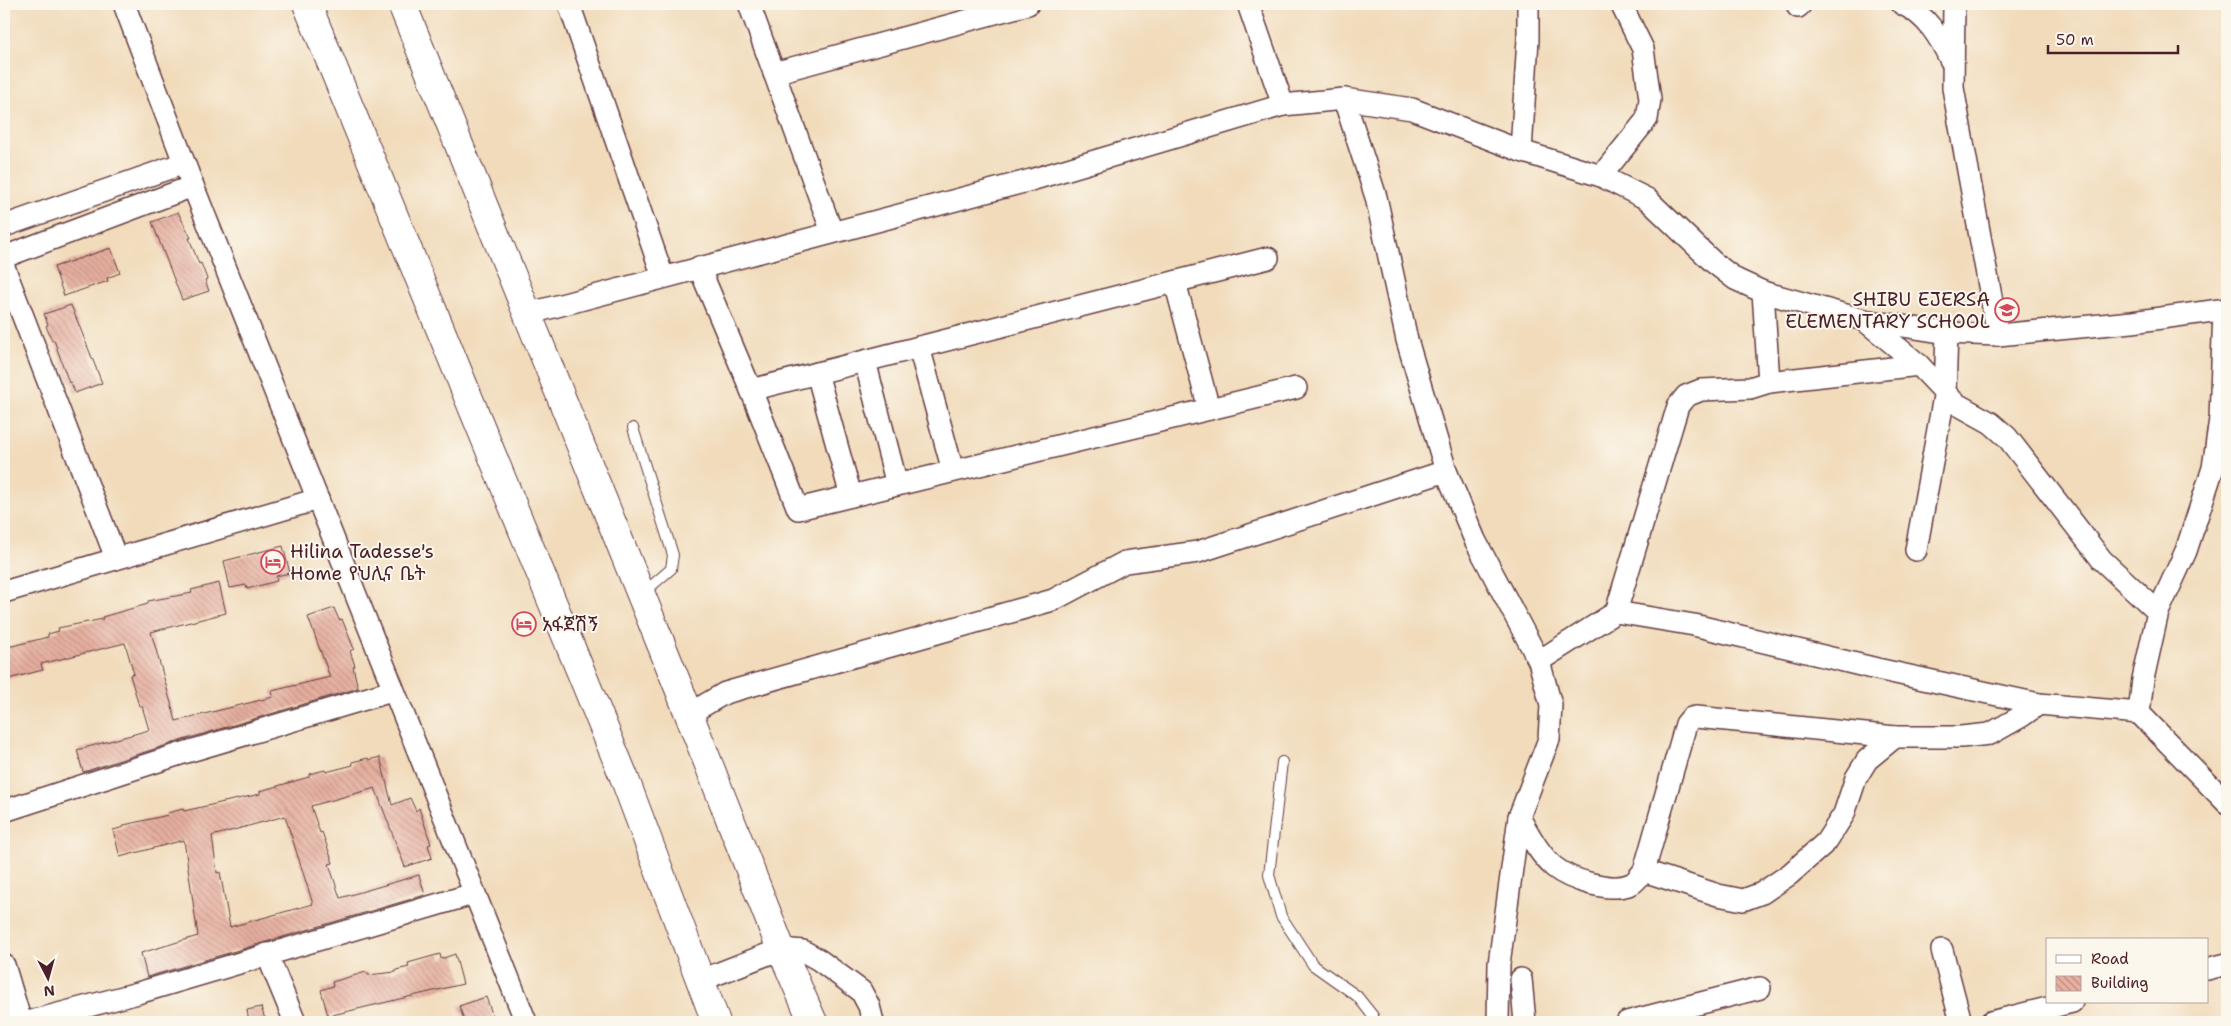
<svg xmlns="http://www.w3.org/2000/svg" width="2231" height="1026" viewBox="0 0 2231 1026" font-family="'Shantell Sans','Noto Sans Ethiopic',sans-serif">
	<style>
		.building { fill: url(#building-back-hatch); fill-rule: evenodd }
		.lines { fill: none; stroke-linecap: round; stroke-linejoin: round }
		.service-casing { stroke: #633b41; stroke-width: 12 }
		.minor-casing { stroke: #633b41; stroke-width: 24 }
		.primary-casing { stroke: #633b41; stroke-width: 30 }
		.service { stroke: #fff; stroke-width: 10 }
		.minor { stroke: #fff; stroke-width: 21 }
		.primary { stroke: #fff; stroke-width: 28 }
		.labels { text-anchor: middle; stroke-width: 4; stroke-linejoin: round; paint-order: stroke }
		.poi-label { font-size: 19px; fill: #4a1f2b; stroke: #fbf7ec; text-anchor: start }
	</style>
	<defs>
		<pattern id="building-back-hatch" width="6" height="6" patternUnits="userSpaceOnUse" patternTransform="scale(1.25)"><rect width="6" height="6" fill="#e6af9f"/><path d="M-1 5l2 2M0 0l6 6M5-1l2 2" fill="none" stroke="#bc8e82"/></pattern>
	</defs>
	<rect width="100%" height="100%" fill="#fbf7ec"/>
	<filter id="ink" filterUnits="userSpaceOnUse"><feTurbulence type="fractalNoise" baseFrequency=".02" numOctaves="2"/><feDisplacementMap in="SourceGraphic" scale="10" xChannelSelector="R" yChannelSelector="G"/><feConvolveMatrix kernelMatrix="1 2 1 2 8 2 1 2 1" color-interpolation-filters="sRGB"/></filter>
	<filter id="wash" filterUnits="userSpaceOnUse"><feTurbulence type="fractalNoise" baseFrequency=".0096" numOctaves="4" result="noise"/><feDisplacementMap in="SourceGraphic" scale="20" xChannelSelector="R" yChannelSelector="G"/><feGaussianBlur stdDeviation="1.12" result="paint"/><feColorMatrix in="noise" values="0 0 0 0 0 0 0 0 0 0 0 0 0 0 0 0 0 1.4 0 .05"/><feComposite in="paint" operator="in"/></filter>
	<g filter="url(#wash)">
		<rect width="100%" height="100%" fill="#f1dbbb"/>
		<g id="blocks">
			<g class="building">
				<polygon points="178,212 191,238 189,238 199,264 201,263 207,279 205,280 209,291 182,300 152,222"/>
				<polygon points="111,248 120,273 107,278 108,281 64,296 54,267"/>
				<polygon points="71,305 102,383 75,393 71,382 69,383 54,340 52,341 46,326 48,325 44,314"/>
				<polygon points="283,546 290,573 276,576 277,581 247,589 246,585 230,588 224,561"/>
				<polygon points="219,583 226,613 151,632 176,721 273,697 272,691 330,677 308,617 334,608 339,620 342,619 354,649 350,651 355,666 353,667 358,688 176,742 83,772 77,750 149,730 142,706 139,706 130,675 134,674 125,643 41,664 43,670 4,680 4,651 9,650 8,647 48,637 48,634 59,631 58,628 103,619 102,617 137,607 148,604 148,601 192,593 191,590"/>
				<path d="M380,757l12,48 18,-7 6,13 3,-3 12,36 -3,1 4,13 -27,9 -30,-79 -64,18 9,27 2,-1 11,31 -4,1 11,34 79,-23 6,20 -278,82 -6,-24 57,-17 -14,-96 -64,17 -7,-27 11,-3v-2l44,-10 -1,-2 16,-4 1,2 76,-17v-3l49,-14v-3l16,-4 1,2 27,-7 -1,-3 16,-4 1,2zM285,816l28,88 -83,23 -10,-55 -3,1 -5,-37z"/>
				<polygon points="440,954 441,959 455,954 463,984 328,1016 321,990 333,986 332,982 366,972 368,975 396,972 396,970 409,967 408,963"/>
				<polygon points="486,997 495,1022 465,1022 459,1006"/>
				<polygon points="261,1007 266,1022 249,1022 247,1010"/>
			</g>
		</g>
	</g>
	<g filter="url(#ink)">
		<use href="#blocks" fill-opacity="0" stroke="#633b41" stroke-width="1"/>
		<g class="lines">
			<g class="service-casing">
				<g id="service">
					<polyline points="633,428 673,555 671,569 642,594"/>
					<polyline points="1282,762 1269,875 1281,916 1313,965 1357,996 1373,1016 1374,1022"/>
				</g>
			</g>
			<g class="minor-casing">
				<g id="minor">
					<polyline points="124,4 193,186 526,1022"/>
					<polyline points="569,4 663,277"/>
					<polyline points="749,4 832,232"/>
					<polyline points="1248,4 1283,105 1344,99 1412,109 1521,151 1601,176 1647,199 1713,262 1735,279 1763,292 1769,382 1919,365 1955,403 1991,423 2007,437 2102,560 2158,612 2143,679 2139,713 2227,803"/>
					<path d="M1902,4c25,11 38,34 49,57"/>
					<polyline points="1954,4 1953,88 1998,335"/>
					<polyline points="1798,7 1801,4"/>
					<polyline points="774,73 1028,4"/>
					<polyline points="1344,99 1376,197 1407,340 1446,471 1475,540 1539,661 1551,705 1549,739 1519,817 1499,964 1498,1022"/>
					<polyline points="1521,151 1528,39 1528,4"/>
					<polyline points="1601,176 1647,119 1650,99 1643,49 1621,4"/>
					<polyline points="4,226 184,163"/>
					<polyline points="4,257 193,186"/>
					<polyline points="4,267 116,558"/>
					<polyline points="699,267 751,390 1268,258"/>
					<polyline points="1175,282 1209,409"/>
					<polyline points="1763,292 1864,320 1919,365"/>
					<polyline points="527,314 1031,180 1283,105"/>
					<polyline points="1864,320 1947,333 1998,335 2132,322 2227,309"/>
					<polyline points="919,347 953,471"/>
					<polyline points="865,361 897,485"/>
					<polyline points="817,373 851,496"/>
					<polyline points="751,390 798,509 1296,388"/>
					<polyline points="1916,550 1945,391 1947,333"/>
					<polyline points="4,592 318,499"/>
					<polyline points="1616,612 1678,406 1686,396 1701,390 1750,388 1769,382"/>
					<polyline points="2158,612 2186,551 2213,468 2220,419 2224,310"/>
					<polyline points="1539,661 1616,612 1694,625 1877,669 2039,704 2139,713"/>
					<polyline points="689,714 725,693 1053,600 1125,562 1198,552 1446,471"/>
					<polyline points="4,811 180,754 392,691"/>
					<path d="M1519,817c10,17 20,37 35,50 16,13 57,26 77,17 5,-2 9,-9 13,-13l42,-147 5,-6 5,-1 199,20h66l29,-3 32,-18 17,-12"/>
					<polyline points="1644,871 1718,895 1743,900 1762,893 1790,874 1826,842 1844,814 1856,778 1867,760 1895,737"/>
					<polyline points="1942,950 1961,1022"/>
					<polyline points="267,954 295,1022"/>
					<polyline points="4,965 21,1022"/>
					<polyline points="2207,969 2227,964"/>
					<polyline points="1521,979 1525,1022"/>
					<polyline points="699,981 781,949 803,951 819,960 861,991 869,1006 873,1022"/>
					<polyline points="28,1022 138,993 473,894"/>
					<polyline points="1627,1022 1760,988"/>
					<polyline points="1991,1022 2072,1002"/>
				</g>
			</g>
			<g class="primary-casing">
				<g id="primary">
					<polyline points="307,4 624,777 716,1022"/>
					<polyline points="402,4 678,686 781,949 813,1022"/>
				</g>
			</g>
			<use href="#service" class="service"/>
			<use href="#minor" class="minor"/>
			<use href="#primary" class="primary"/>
		</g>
	</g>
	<defs>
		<g id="school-ring" transform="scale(1.25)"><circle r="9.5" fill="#fbf7ec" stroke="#d1495b" stroke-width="1.5"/><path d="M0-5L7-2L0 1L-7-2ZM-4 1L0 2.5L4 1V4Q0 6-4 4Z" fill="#d1495b"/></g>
		<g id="hotel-ring" transform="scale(1.25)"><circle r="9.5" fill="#fbf7ec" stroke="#d1495b" stroke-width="1.5"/><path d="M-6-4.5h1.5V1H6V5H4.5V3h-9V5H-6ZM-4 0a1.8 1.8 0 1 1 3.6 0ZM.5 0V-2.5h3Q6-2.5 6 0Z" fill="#d1495b"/></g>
	</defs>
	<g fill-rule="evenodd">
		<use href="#school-ring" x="2007" y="310"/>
		<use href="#hotel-ring" x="273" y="562"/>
		<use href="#hotel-ring" x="524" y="624"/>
	</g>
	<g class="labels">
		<g class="poi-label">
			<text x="1990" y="306" text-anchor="end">SHIBU EJERSA<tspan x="1990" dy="22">ELEMENTARY SCHOOL</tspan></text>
			<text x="290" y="558">Hilina Tadesse's<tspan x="290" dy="22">Home የህሊና ቤት</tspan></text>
			<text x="542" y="631">አፋጀሽኝ</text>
		</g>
	</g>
	<rect width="2231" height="1026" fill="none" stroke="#fbf7ec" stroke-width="20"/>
	<rect x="2046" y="938" width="162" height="65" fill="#fbf7ec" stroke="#b4a19f"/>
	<rect x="2056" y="955" width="25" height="8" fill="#ffffff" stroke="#b4a19f"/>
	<text x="2091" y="964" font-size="15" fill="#4a1f2b">Road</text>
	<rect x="2056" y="976" width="25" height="15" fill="url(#building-back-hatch)" stroke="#b4a19f"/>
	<text x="2091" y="988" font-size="15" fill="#4a1f2b">Building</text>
	<g transform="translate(48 978) rotate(174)" stroke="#fbf7ec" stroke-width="4" paint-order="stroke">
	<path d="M0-4L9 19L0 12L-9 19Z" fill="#4a1f2b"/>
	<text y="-8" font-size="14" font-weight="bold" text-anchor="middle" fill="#4a1f2b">N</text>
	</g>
	<path d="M2048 45v8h130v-8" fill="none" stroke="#4a1f2b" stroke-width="2.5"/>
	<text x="2056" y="45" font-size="15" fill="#4a1f2b" stroke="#fbf7ec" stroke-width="4" paint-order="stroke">50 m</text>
</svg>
